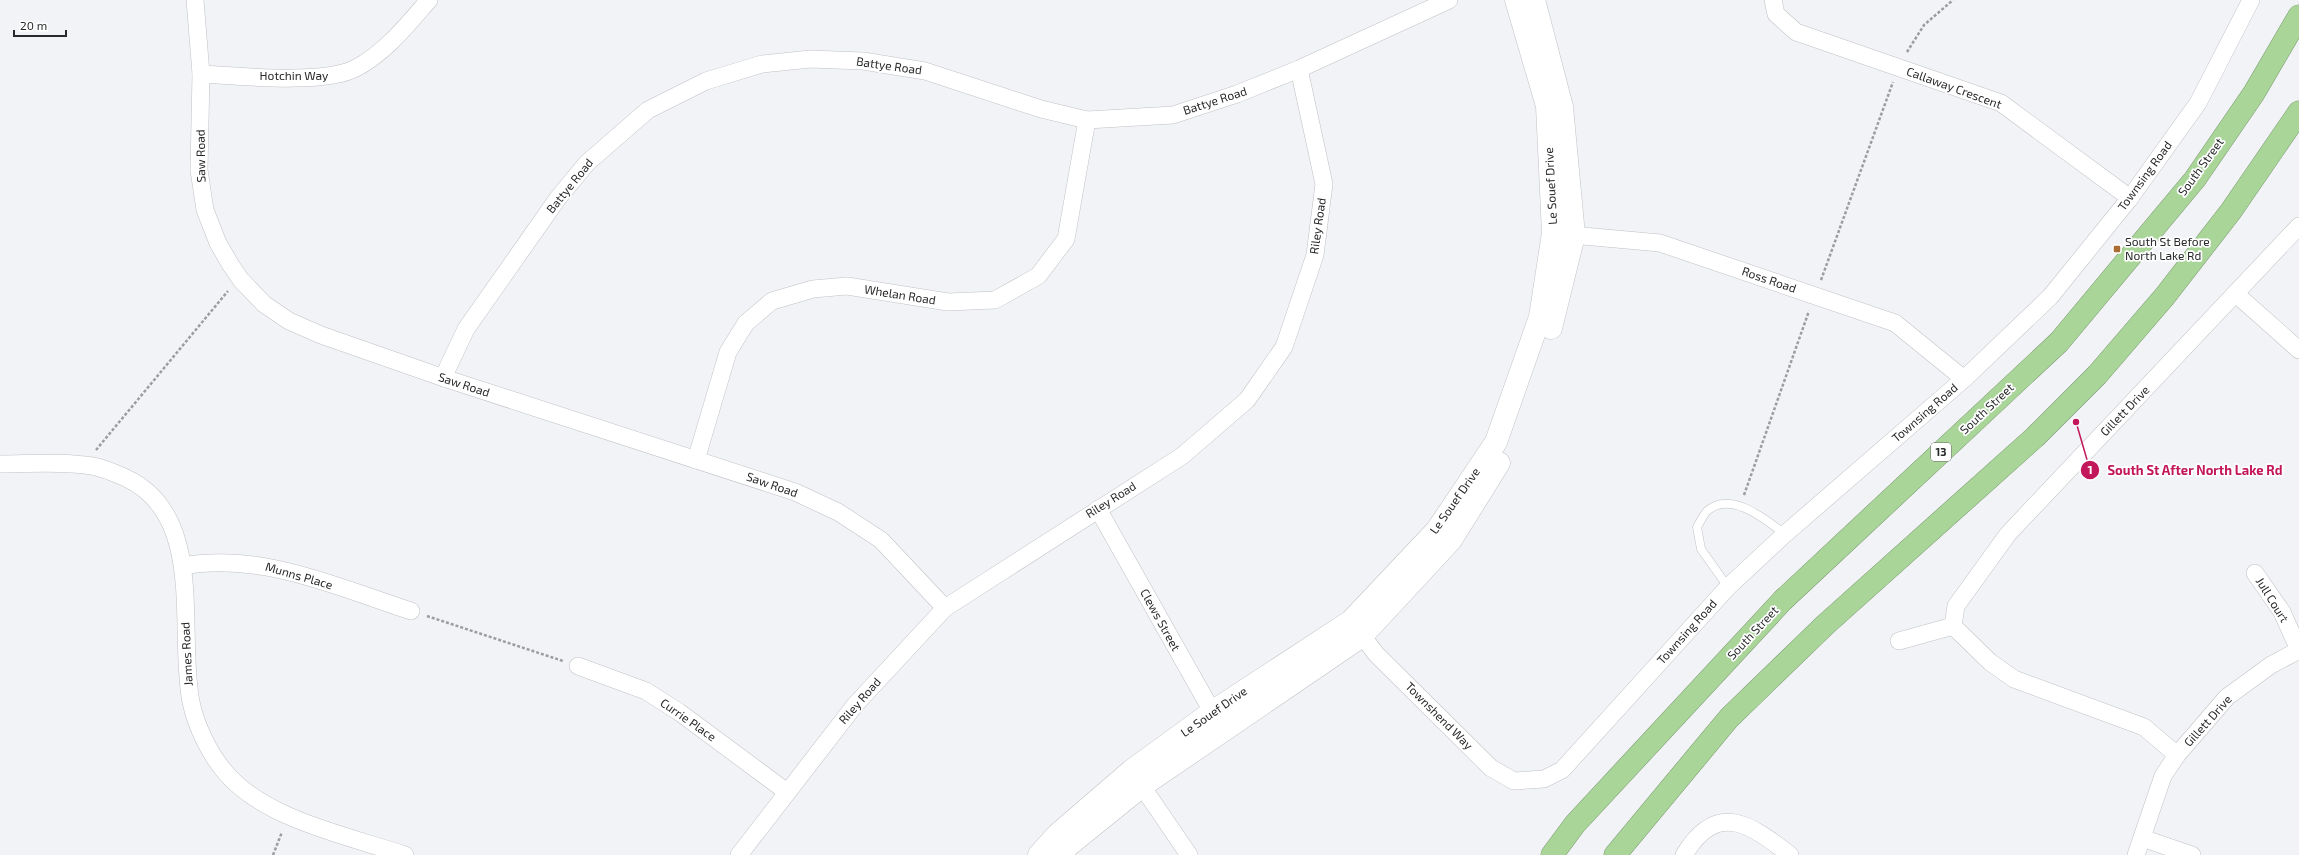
<svg xmlns="http://www.w3.org/2000/svg" width="2299" height="855" viewBox="0 0 2299 855" font-family="'Exo 2',sans-serif">
	<style>
		.lines { fill: none; stroke-linecap: round; stroke-linejoin: round }
		.lane-casing { stroke: #c0c2c5; stroke-width: 9 }
		.street-casing { stroke: #c0c2c5; stroke-width: 18 }
		.secondary-casing { stroke: #c0c2c5; stroke-width: 23 }
		.highway-casing { stroke: #7c9972; stroke-width: 23 }
		.path { stroke: #9c9da0; stroke-width: 2.5; stroke-dasharray: 3 2; stroke-linecap: butt }
		.lane { stroke: #fff; stroke-width: 8 }
		.street { stroke: #fff; stroke-width: 17 }
		.secondary { stroke: #fff; stroke-width: 22 }
		.highway { stroke: #a9d598; stroke-width: 22 }
		.poi-dot { fill: #ab6c34; stroke: #fff; stroke-width: 1.5 }
		.labels { text-anchor: middle; stroke-width: 3.5; stroke-linejoin: round; paint-order: stroke }
		.shield { fill: #fff; stroke: #68696a; stroke-width: 1 }
		.shield-label { font-size: 11px; font-weight: bold; fill: #28292a }
		.street-label { font-size: 12px; fill: #28292a; stroke: #fff }
		.poi-label { font-size: 12px; fill: #28292a; stroke: #fff; text-anchor: start }
		.leader { fill: none; stroke: #c2185b; stroke-width: 1.5 }
		.callout-dot { fill: #c2185b; stroke: #fff; stroke-width: 1.5 }
		.mark-label { font-size: 12px; text-anchor: middle; font-weight: bold; fill: #fff }
		.callout-label { font-size: 13px; text-anchor: middle; font-weight: bold; fill: #c2185b; stroke: #fff; stroke-width: 3.5; stroke-linejoin: round; paint-order: stroke }
	</style>
	<rect width="100%" height="100%" fill="#f1f3f6"/>
	<g class="lines">
		<g class="lane-casing">
			<path id="lane" d="M1728,587l-27,-38 -4,-22c3,-4 6,-12 10,-16 24,-21 59,9 78,23"/>
		</g>
		<g class="street-casing">
			<g id="street">
				<polyline points="195,0 201,74 199,170 205,210 218,243 230,264 241,280 264,304 289,321 321,335 444,378 795,492 838,512 881,540 945,608"/>
				<polyline points="1773,0 1776,14 1796,32 2001,103 2130,198"/>
				<path d="M201,74c39,2 123,11 155,-6 30,-16 51,-43 73,-68"/>
				<polyline points="1561,234 1660,243 1895,323 1964,379"/>
				<polyline points="2236,294 2299,350"/>
				<polyline points="444,378 448,367 466,329 558,198 587,163 648,110 706,81 762,64 810,59 863,61 925,71 1041,109 1087,120 1173,115 1237,94 1299,69 1449,0"/>
				<polyline points="696,460 728,352 746,323 772,301 813,289 847,286 948,302 995,300 1038,276 1066,239 1087,120"/>
				<path d="M0,464c30,0 62,-3 92,2 12,2 23,7 34,12 81,38 51,152 65,224 5,24 18,51 34,70 39,47 123,64 180,83"/>
				<polyline points="1098,509 1218,722"/>
				<path d="M183,566c79,-14 154,21 228,45"/>
				<polyline points="2255,573 2282,612 2299,650"/>
				<polyline points="1355,626 1376,654 1491,768 1514,781 1544,779 1562,770 1728,587 1785,534 1964,379 2050,297 2130,198 2198,103 2251,0"/>
				<polyline points="1899,641 1953,626"/>
				<polyline points="578,666 646,691 679,712 787,792"/>
				<polyline points="2177,755 2144,727 2014,679 1990,662 1953,626 1956,606 2008,534 2299,226"/>
				<polyline points="1135,776 1189,855"/>
				<polyline points="2142,838 2192,855"/>
				<polyline points="739,855 855,705 945,608 1182,456 1247,400 1284,347 1315,255 1324,184 1299,69"/>
				<path d="M1684,855c33,-55 66,-31 106,0"/>
				<polyline points="2136,855 2163,776 2177,755 2227,697 2271,665 2299,650"/>
			</g>
		</g>
		<g class="secondary-casing">
			<g id="secondary">
				<polyline points="1534,0 1562,107 1574,235 1551,328"/>
				<polyline points="1039,855 1058,834 1131,771 1212,712 1351,621 1437,530 1496,442 1540,317 1553,233 1547,106 1516,0"/>
				<polyline points="1060,855 1069,845 1142,786 1362,636 1451,540 1499,463"/>
			</g>
		</g>
		<g class="highway-casing">
			<g id="highway">
				<polyline points="1552,855 1575,824 1783,600 2059,342 2195,179 2254,93 2299,16"/>
				<polyline points="1615,855 1729,718 1825,625 2035,437 2097,375 2165,296 2231,211 2299,112"/>
			</g>
		</g>
		<g class="path">
			<polyline points="1907,52 1924,25 1953,0"/>
			<polyline points="1821,280 1893,82"/>
			<polyline points="96,450 228,291"/>
			<polyline points="1744,495 1809,311"/>
			<polyline points="427,616 563,661"/>
			<polyline points="273,855 282,832"/>
		</g>
		<use href="#lane" class="lane"/>
		<use href="#street" class="street"/>
		<use href="#secondary" class="secondary"/>
		<use href="#highway" class="highway"/>
	</g>
	<rect class="poi-dot" x="2113" y="245" width="8" height="8" rx="2"/>
	<g class="labels">
		<rect class="shield" x="1931" y="443" width="20" height="18" rx="3"/>
		<g class="shield-label">
			<text x="1941" y="456">13</text>
		</g>
		<g class="street-label">
			<text transform="translate(889 66) rotate(8)" y="4">Battye Road</text>
			<text x="294" y="80">Hotchin Way</text>
			<text transform="translate(1954 88) rotate(20)" y="4">Callaway Crescent</text>
			<text transform="translate(1215 101) rotate(-18)" y="4">Battye Road</text>
			<text transform="translate(201 156) rotate(-91)" y="4">Saw Road</text>
			<text transform="translate(2201 167) rotate(-54)" y="4">South Street</text>
			<text transform="translate(2145 176) rotate(-54)" y="4">Townsing Road</text>
			<text transform="translate(570 186) rotate(-51)" y="4">Battye Road</text>
			<text transform="translate(1551 186) rotate(-93)" y="4">Le Souef Drive</text>
			<text transform="translate(1318 226) rotate(-82)" y="4">Riley Road</text>
			<text transform="translate(1769 280) rotate(19)" y="4">Ross Road</text>
			<text transform="translate(900 295) rotate(9)" y="4">Whelan Road</text>
			<text transform="translate(464 385) rotate(18)" y="4">Saw Road</text>
			<text transform="translate(1987 409) rotate(-43)" y="4">South Street</text>
			<text transform="translate(2125 411) rotate(-46)" y="4">Gillett Drive</text>
			<text transform="translate(1925 413) rotate(-41)" y="4">Townsing Road</text>
			<text transform="translate(772 485) rotate(19)" y="4">Saw Road</text>
			<text transform="translate(1111 500) rotate(-32)" y="4">Riley Road</text>
			<text transform="translate(1455 501) rotate(-55)" y="4">Le Souef Drive</text>
			<text transform="translate(299 576) rotate(16)" y="4">Munns Place</text>
			<text transform="translate(2272 600) rotate(58)" y="4">Jull Court</text>
			<text transform="translate(1160 620) rotate(61)" y="4">Clews Street</text>
			<text transform="translate(1687 632) rotate(-48)" y="4">Townsing Road</text>
			<text transform="translate(1753 633) rotate(-47)" y="4">South Street</text>
			<text transform="translate(187 654) rotate(-93)" y="4">James Road</text>
			<text transform="translate(860 701) rotate(-49)" y="4">Riley Road</text>
			<text transform="translate(1214 712) rotate(-35)" y="4">Le Souef Drive</text>
			<text transform="translate(1439 716) rotate(45)" y="4">Townshend Way</text>
			<text transform="translate(688 720) rotate(35)" y="4">Currie Place</text>
			<text transform="translate(2208 721) rotate(-48)" y="4">Gillett Drive</text>
		</g>
		<g class="poi-label">
			<text x="2125" y="246">South St Before<tspan x="2125" dy="14">North Lake Rd</tspan></text>
		</g>
	</g>
	<path class="leader" d="M2076 422L2090 470"/>
	<g class="callout-dot">
		<circle cx="2076" cy="422" r="4"/>
		<circle cx="2090" cy="470" r="10"/>
	</g>
	<g class="mark-label">
		<text x="2090" y="474">1</text>
	</g>
	<g class="callout-label">
		<text x="2195" y="475">South St After North Lake Rd</text>
	</g>
	<path d="M14 30v6h52v-6" fill="none" stroke="#28292a" stroke-width="2"/>
	<text x="20" y="30" font-size="12" fill="#28292a" stroke="#ffffff" stroke-width="3" paint-order="stroke">20 m</text>
</svg>
